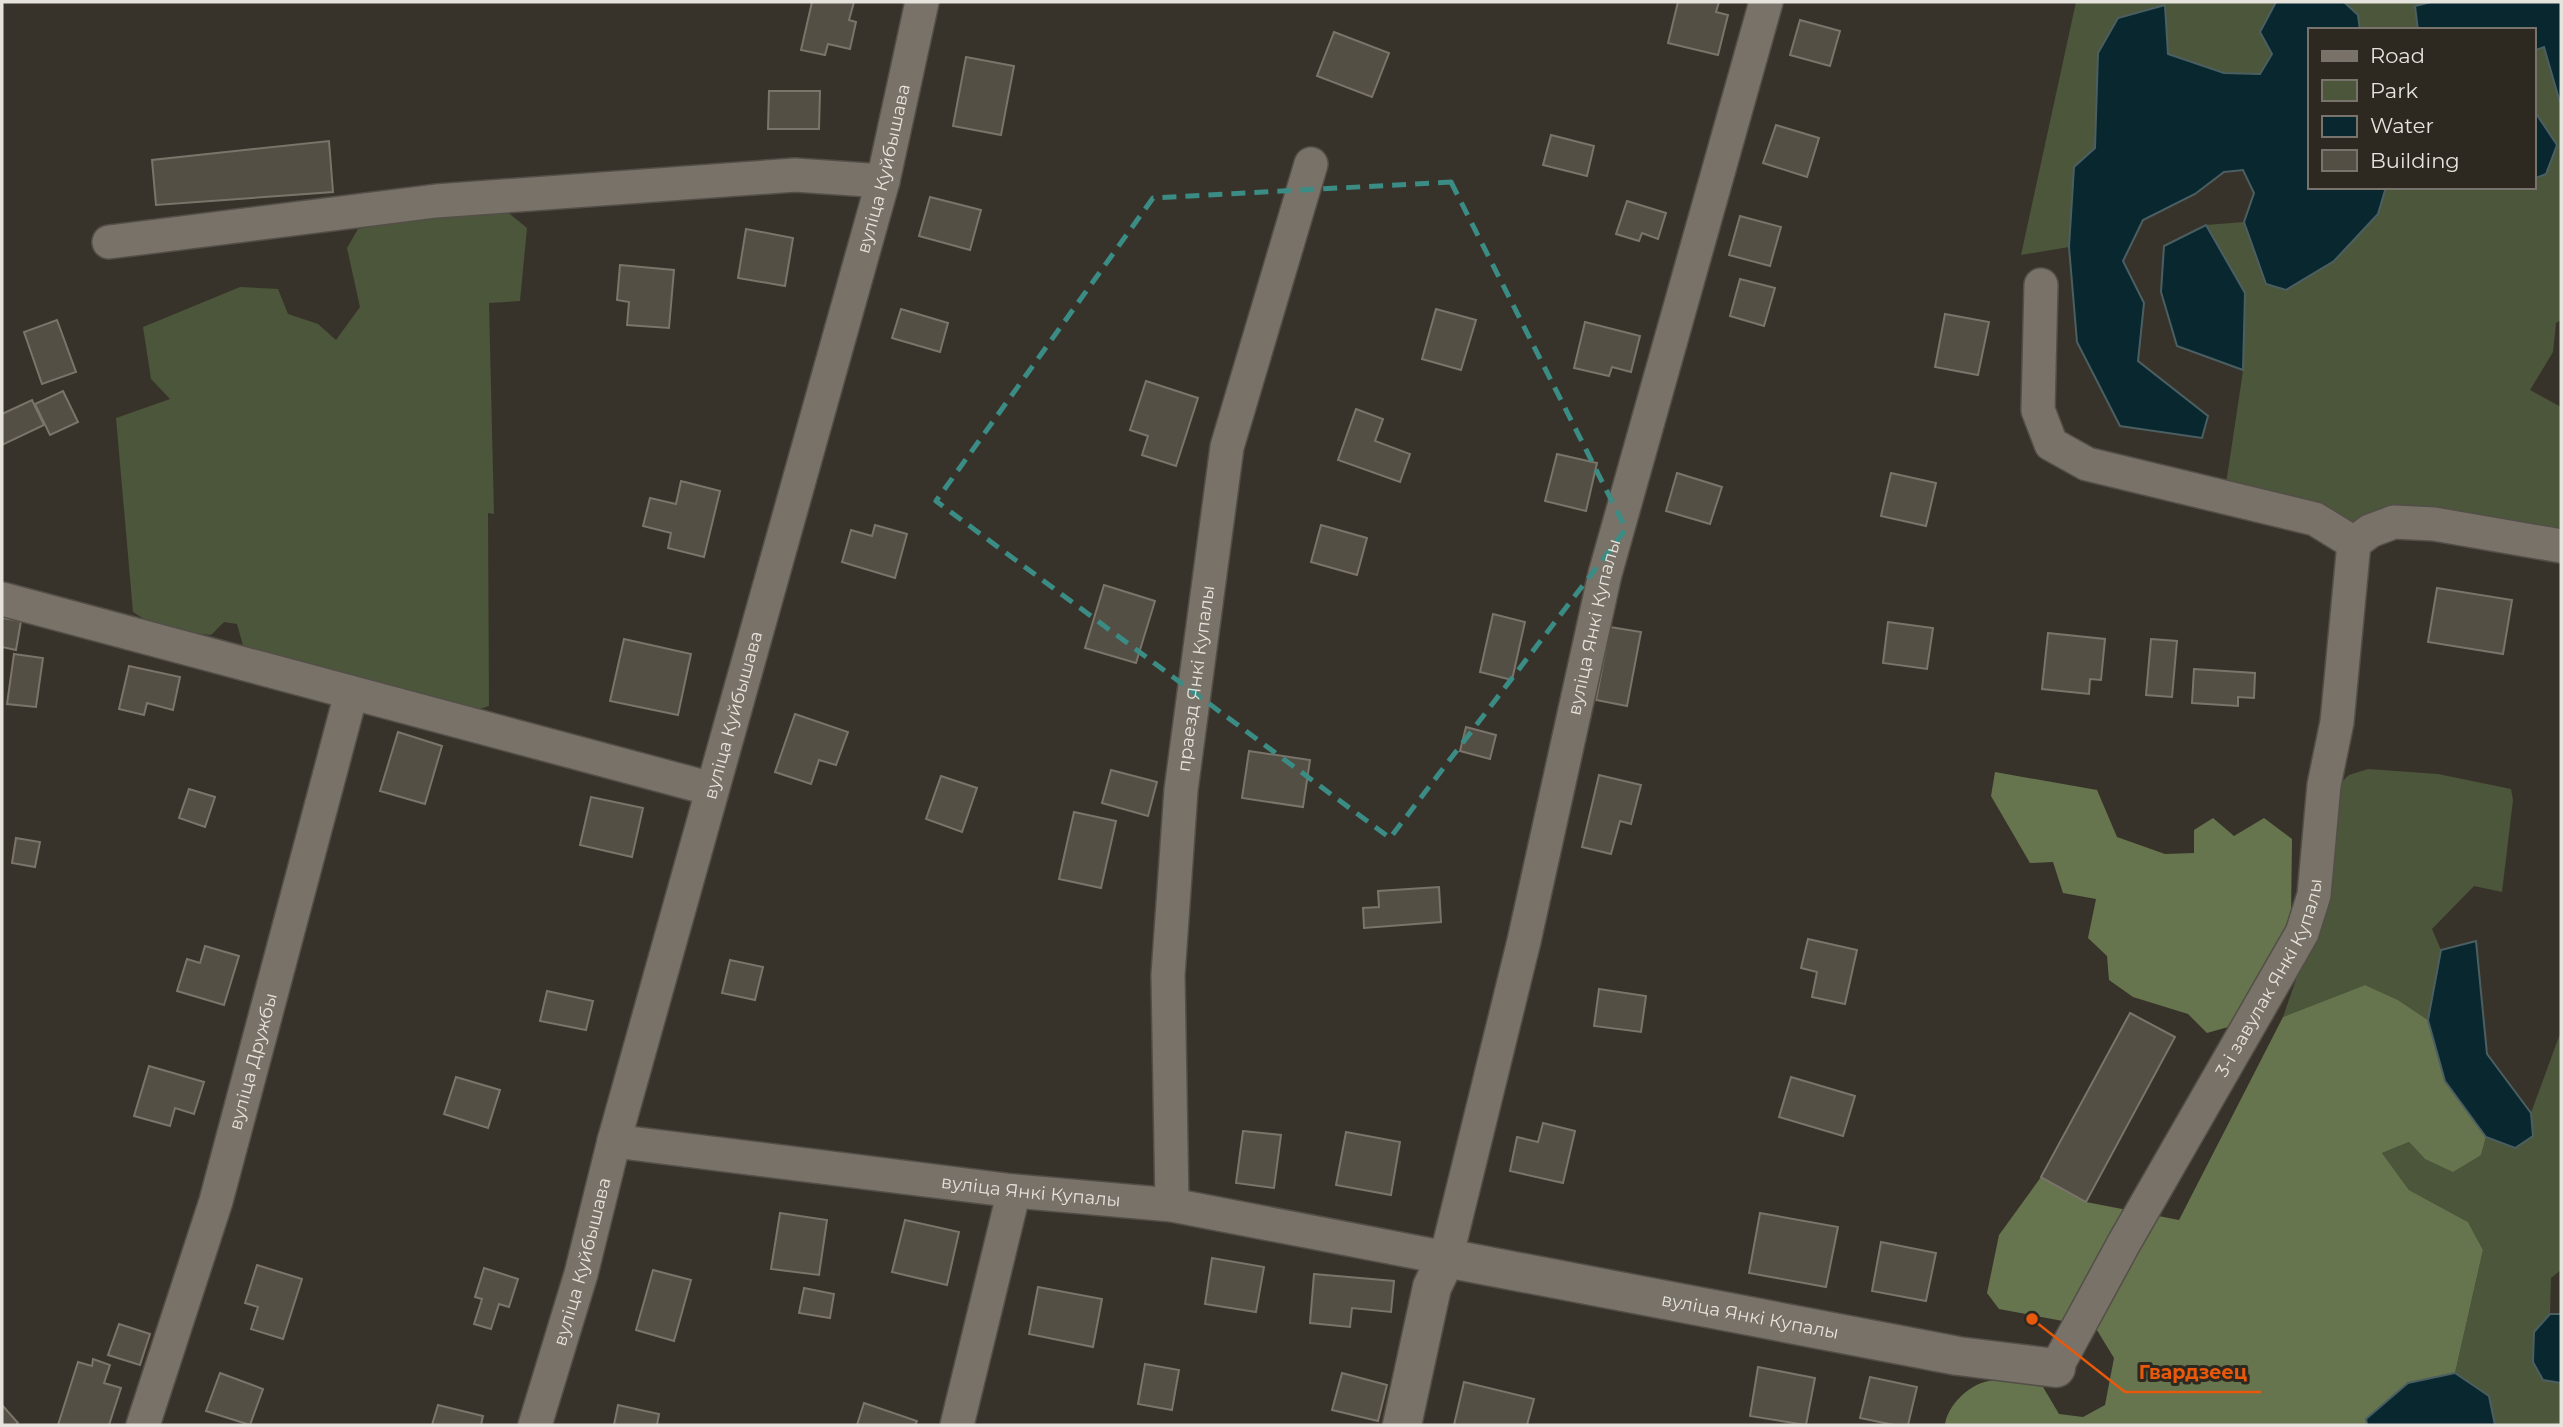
<svg xmlns="http://www.w3.org/2000/svg" width="2563" height="1427" viewBox="0 0 2563 1427" font-family="Montserrat,sans-serif">
	<style>
		.green { fill: #4b563b }
		.forest { fill: #66754e }
		.water { fill: #09272e; stroke: #4b5f62; stroke-width: 2 }
		.building { fill: #544f45; stroke: #7a746a; stroke-width: 2 }
		.lines { fill: none; stroke-linecap: round; stroke-linejoin: round }
		.minor-casing { stroke: #534f48; stroke-width: 36 }
		.tertiary-casing { stroke: #534f48; stroke-width: 41 }
		.minor { stroke: #787268; stroke-width: 33 }
		.tertiary { stroke: #787268; stroke-width: 38 }
		.marked { fill: none; stroke: #3a8c84; stroke-width: 5; stroke-dasharray: 14 9; stroke-linejoin: round }
		.labels { text-anchor: middle; stroke-width: 6; stroke-linejoin: round; paint-order: stroke }
		.street-label { font-size: 18px; fill: #e6e3dd; stroke: #2e2920 }
		.leader { fill: none; stroke: #e8590c; stroke-width: 2.5 }
		.callout-dot { fill: #e8590c; stroke: #2e2920; stroke-width: 2.5 }
		.callout-label { font-size: 19px; text-anchor: middle; font-weight: bold; fill: #e8590c; stroke: #2e2920; stroke-width: 6; stroke-linejoin: round; paint-order: stroke }
	</style>
	<rect width="100%" height="100%" fill="#38332a"/>
	<g class="green">
		<polygon points="2076,2 2276,2 2260,32 2272,54 2260,74 2224,73 2167,54 2098,54 2095,148 2074,167 2069,247 2021,255"/>
		<polygon points="2344,2 2431,2 2415,6 2418,30 2360,30 2358,15"/>
		<polygon points="2544,47 2561,106 2561,320 2556,323 2553,352 2530,390 2561,407 2561,533 2351,527 2332,509 2226,484 2243,371 2245,293 2206,225 2244,222 2266,284 2286,290 2334,261 2378,214 2386,187 2507,189 2533,187 2533,179 2546,174 2557,145 2533,109 2533,51"/>
		<polygon points="461,211 506,211 527,228 520,301 489,303 494,514 488,513 489,706 473,711 244,649 237,624 224,622 211,635 160,629 133,612 116,418 170,399 151,379 143,327 240,287 278,289 288,314 318,324 336,340 360,307 347,248 358,229"/>
		<polygon points="2368,769 2438,774 2511,789 2513,800 2502,892 2474,886 2432,929 2441,950 2428,1020 2398,1000 2365,985 2283,1017 2324,899 2339,784 2349,775"/>
		<polygon points="2561,1031 2561,1270 2551,1278 2550,1314 2534,1332 2543,1380 2561,1383 2561,1425 2495,1425 2489,1396 2455,1373 2483,1250 2468,1222 2409,1190 2382,1153 2409,1142 2425,1159 2481,1155 2486,1137 2515,1148 2533,1136 2531,1113"/>
	</g>
	<g class="forest">
		<polygon points="1995,772 2097,790 2117,837 2165,854 2194,853 2194,830 2213,818 2234,836 2264,818 2292,839 2291,916 2235,1025 2207,1033 2188,1014 2133,997 2109,980 2107,956 2088,938 2096,899 2063,893 2053,862 2030,863 1991,796"/>
		<path d="M2365,985l33,15 30,20 17,61 41,56 -5,18 -28,17 -28,-13 -16,-17 -27,11 27,37 59,32 15,28 -28,123 -47,10 -42,36 1,6h-422c2,-19 24,-41 44,-44 13,-3 40,4 54,6l16,27 24,3 22,-12 9,-47 -19,-31 -96,-18 -12,-16 12,-58 42,-58 45,25 93,18 104,-203z"/>
	</g>
	<g class="water">
		<polygon points="2276,2 2344,2 2358,15 2360,30 2309,30 2309,187 2386,187 2378,214 2334,261 2286,290 2266,284 2244,222 2254,193 2243,170 2224,172 2195,194 2143,220 2123,261 2144,303 2138,361 2208,416 2202,438 2120,426 2077,342 2069,247 2074,167 2095,148 2098,53 2118,18 2165,5 2168,54 2224,73 2260,74 2272,54 2260,32"/>
		<polygon points="2431,2 2561,2 2561,106 2544,47 2533,51 2533,30 2418,30 2415,6"/>
		<polygon points="2533,109 2557,145 2546,174 2533,179"/>
		<polygon points="2206,225 2245,293 2243,370 2177,346 2161,292 2164,246"/>
		<polygon points="2476,941 2487,1054 2531,1113 2533,1136 2515,1148 2486,1137 2445,1081 2428,1020 2441,950"/>
		<polygon points="2550,1314 2561,1314 2561,1383 2543,1380 2533,1362 2534,1332"/>
		<polygon points="2455,1373 2489,1396 2495,1425 2367,1425 2366,1419 2408,1383"/>
	</g>
	<g class="building">
		<polygon points="812,2 854,2 849,20 856,22 850,49 828,44 825,55 801,50"/>
		<polygon points="1678,2 1719,2 1716,12 1728,15 1718,55 1668,43"/>
		<polygon points="1800,20 1840,31 1830,66 1790,55"/>
		<polygon points="1334,32 1389,53 1372,97 1317,76"/>
		<polygon points="966,57 1014,66 1001,135 953,126"/>
		<polygon points="769,91 820,91 819,129 768,129"/>
		<polygon points="1776,125 1819,138 1807,177 1763,163"/>
		<polygon points="1551,135 1594,146 1587,176 1543,165"/>
		<polygon points="329,141 333,192 156,205 152,160"/>
		<polygon points="930,197 981,210 970,250 919,236"/>
		<polygon points="1627,201 1666,213 1658,239 1642,233 1639,241 1616,234"/>
		<polygon points="1740,216 1781,227 1770,266 1729,255"/>
		<polygon points="746,229 793,238 785,286 738,278"/>
		<polygon points="620,265 674,270 669,328 627,325 629,302 617,300"/>
		<polygon points="1740,279 1775,288 1764,326 1730,316"/>
		<polygon points="901,309 948,323 940,352 892,338"/>
		<polygon points="1436,309 1476,320 1461,370 1422,359"/>
		<polygon points="1945,314 1989,322 1978,375 1935,367"/>
		<polygon points="57,320 76,372 42,384 24,332"/>
		<polygon points="1585,322 1640,336 1631,372 1612,367 1609,376 1574,368"/>
		<polygon points="1146,381 1198,398 1176,466 1142,455 1148,436 1130,430"/>
		<polygon points="63,391 78,422 50,435 35,404"/>
		<polygon points="32,400 44,425 2,445 2,414"/>
		<polygon points="1356,409 1383,419 1375,441 1410,454 1400,482 1338,460"/>
		<polygon points="1557,454 1597,463 1586,511 1545,501"/>
		<polygon points="1677,473 1722,487 1710,524 1666,511"/>
		<polygon points="1891,473 1936,483 1926,526 1881,516"/>
		<polygon points="681,481 720,491 704,557 668,548 671,533 643,526 650,498 676,504"/>
		<polygon points="875,525 907,534 895,578 842,562 851,530 872,536"/>
		<polygon points="1321,525 1367,538 1357,575 1311,562"/>
		<polygon points="1104,585 1155,601 1136,663 1085,648"/>
		<polygon points="2437,588 2512,600 2503,654 2428,642"/>
		<polygon points="1493,614 1525,622 1512,680 1480,672"/>
		<polygon points="2,618 21,621 16,650 2,647"/>
		<polygon points="1888,622 1933,628 1927,669 1883,663"/>
		<polygon points="1610,627 1641,632 1627,706 1596,700"/>
		<polygon points="2048,633 2105,639 2101,680 2090,679 2089,694 2042,689"/>
		<polygon points="624,639 691,654 678,715 610,701"/>
		<polygon points="2151,639 2177,641 2172,697 2146,695"/>
		<polygon points="14,654 43,658 36,707 7,704"/>
		<polygon points="129,666 180,677 173,710 147,703 144,715 119,709"/>
		<polygon points="2194,669 2255,673 2254,698 2238,697 2238,706 2192,703"/>
		<polygon points="795,714 848,732 836,765 819,760 811,784 775,772"/>
		<polygon points="1466,727 1496,735 1490,759 1460,751"/>
		<polygon points="398,732 442,746 425,804 380,791"/>
		<polygon points="1249,751 1310,760 1303,807 1242,798"/>
		<polygon points="1111,770 1157,782 1148,816 1102,803"/>
		<polygon points="1599,775 1641,785 1631,824 1620,821 1611,854 1582,847"/>
		<polygon points="941,776 977,788 962,832 926,819"/>
		<polygon points="189,789 215,797 205,827 179,818"/>
		<polygon points="591,797 643,808 632,857 580,845"/>
		<polygon points="1074,812 1116,821 1101,888 1059,879"/>
		<polygon points="16,838 40,842 35,867 12,863"/>
		<polygon points="1439,887 1441,922 1364,928 1363,908 1379,907 1378,891"/>
		<polygon points="1808,939 1857,950 1845,1004 1812,997 1817,972 1801,968"/>
		<polygon points="205,946 239,956 224,1005 177,991 187,959 200,963"/>
		<polygon points="730,960 763,967 755,1000 722,993"/>
		<polygon points="1599,989 1646,996 1641,1032 1594,1026"/>
		<polygon points="547,991 593,1001 586,1030 540,1021"/>
		<polygon points="2130,1013 2175,1037 2086,1202 2041,1177"/>
		<polygon points="149,1066 204,1082 194,1114 175,1108 170,1126 134,1116"/>
		<polygon points="456,1077 500,1090 488,1128 444,1114"/>
		<polygon points="1791,1077 1855,1096 1843,1136 1779,1117"/>
		<polygon points="1543,1123 1575,1131 1563,1183 1510,1171 1517,1137 1538,1142"/>
		<polygon points="1243,1131 1281,1135 1274,1188 1236,1183"/>
		<polygon points="1346,1132 1400,1142 1391,1195 1336,1185"/>
		<polygon points="780,1213 827,1220 819,1275 771,1269"/>
		<polygon points="1760,1213 1838,1227 1826,1287 1749,1273"/>
		<polygon points="905,1220 959,1232 947,1285 892,1272"/>
		<polygon points="1881,1242 1936,1253 1926,1301 1872,1291"/>
		<polygon points="1212,1258 1264,1267 1256,1312 1205,1304"/>
		<polygon points="257,1265 302,1279 283,1339 251,1329 258,1307 245,1303"/>
		<polygon points="484,1268 518,1279 509,1307 499,1304 491,1329 474,1324 482,1299 475,1297"/>
		<polygon points="653,1270 691,1280 674,1341 636,1330"/>
		<polygon points="1314,1274 1394,1281 1391,1312 1352,1308 1350,1327 1310,1323"/>
		<polygon points="1038,1287 1102,1299 1093,1347 1029,1334"/>
		<polygon points="804,1288 834,1294 830,1318 799,1313"/>
		<polygon points="119,1324 150,1334 140,1365 108,1355"/>
		<polygon points="93,1359 110,1365 104,1383 121,1388 109,1425 58,1425 78,1362 92,1366"/>
		<polygon points="1145,1364 1179,1370 1172,1410 1138,1404"/>
		<polygon points="1758,1367 1815,1378 1806,1425 1750,1416"/>
		<polygon points="220,1373 263,1389 250,1425 206,1411"/>
		<polygon points="1342,1373 1387,1385 1378,1421 1332,1410"/>
		<polygon points="1870,1377 1917,1387 1908,1425 1894,1425 1860,1418"/>
		<polygon points="1464,1382 1534,1399 1527,1425 1454,1425"/>
		<polygon points="864,1403 917,1421 915,1425 857,1425"/>
		<polygon points="2,1405 18,1423 16,1425 2,1425"/>
		<polygon points="438,1405 483,1416 481,1425 432,1425"/>
		<polygon points="618,1405 659,1414 657,1425 614,1425"/>
	</g>
	<g class="lines">
		<g class="minor-casing">
			<g id="minor">
				<polyline points="109,242 436,201 795,175 883,181"/>
				<polyline points="2041,285 2038,410 2051,444 2087,464 2315,519 2354,543 2370,531 2394,522 2434,524 2561,546"/>
				<polyline points="2,599 712,789"/>
				<path id="s1" d="M614,1141l400,50 158,14 274,53 78,-317 81,-367 161,-572"/>
				<path id="s2" d="M1172,1205l-4,-230 13,-185 46,-343 84,-283"/>
				<path id="s3" d="M2056,1368l68,-125 178,-310 12,-38 10,-110 13,-63 17,-179"/>
				<path id="s4" d="M143,1425l73,-224 135,-507"/>
				<path id="s5" d="M535,1425l46,-151 33,-133 269,-960 39,-179"/>
				<polyline points="957,1425 1014,1191"/>
			</g>
		</g>
		<g class="tertiary-casing">
			<g id="tertiary">
				<path id="s6" d="M1402,1425l30,-138 14,-29 512,98 98,12"/>
			</g>
		</g>
		<use href="#minor" class="minor"/>
		<use href="#tertiary" class="tertiary"/>
	</g>
	<path class="marked" d="M1451,182l175,347 -236,309 -454,-337 217,-303z"/>
	<g class="labels">
		<g class="street-label">
			<text dy="6" stroke="none"><textPath href="#s5" startOffset="1304">вуліца Куйбышава</textPath></text>
			<text dy="6" stroke="none"><textPath href="#s1" startOffset="1489">вуліца Янкі Купалы</textPath></text>
			<text dy="6" stroke="none"><textPath href="#s2" startOffset="528">праезд Янкі Купалы</textPath></text>
			<text dy="6" stroke="none"><textPath href="#s5" startOffset="737">вуліца Куйбышава</textPath></text>
			<text dy="6" stroke="none"><textPath href="#s3" startOffset="446">3-і завулак Янкі Купалы</textPath></text>
			<text dy="6" stroke="none"><textPath href="#s4" startOffset="380">вуліца Дружбы</textPath></text>
			<text dy="6" stroke="none"><textPath href="#s1" startOffset="420">вуліца Янкі Купалы</textPath></text>
			<text dy="6" stroke="none"><textPath href="#s5" startOffset="170">вуліца Куйбышава</textPath></text>
			<text dy="6" stroke="none"><textPath href="#s6" startOffset="483">вуліца Янкі Купалы</textPath></text>
		</g>
	</g>
	<path class="leader" d="M2032 1319L2125 1392H2261"/>
	<circle class="callout-dot" cx="2032" cy="1319" r="7"/>
	<g class="callout-label">
		<text x="2193" y="1379">Гвардзеец</text>
	</g>
	<rect width="2563" height="1427" fill="none" stroke="#e6e3dd" stroke-width="7"/>
	<rect x="2308" y="28" width="228" height="161" fill="#2e2920" stroke="#78736c" stroke-width="2"/>
	<rect x="2322" y="51" width="35" height="10" fill="#787268" stroke="#78736c" stroke-width="2"/>
	<text x="2370" y="63" font-size="21" fill="#e6e3dd">Road</text>
	<rect x="2322" y="80" width="35" height="21" fill="#4b563b" stroke="#78736c" stroke-width="2"/>
	<text x="2370" y="98" font-size="21" fill="#e6e3dd">Park</text>
	<rect x="2322" y="116" width="35" height="21" fill="#09272e" stroke="#78736c" stroke-width="2"/>
	<text x="2370" y="133" font-size="21" fill="#e6e3dd">Water</text>
	<rect x="2322" y="150" width="35" height="21" fill="#544f45" stroke="#78736c" stroke-width="2"/>
	<text x="2370" y="168" font-size="21" fill="#e6e3dd">Building</text>
</svg>
